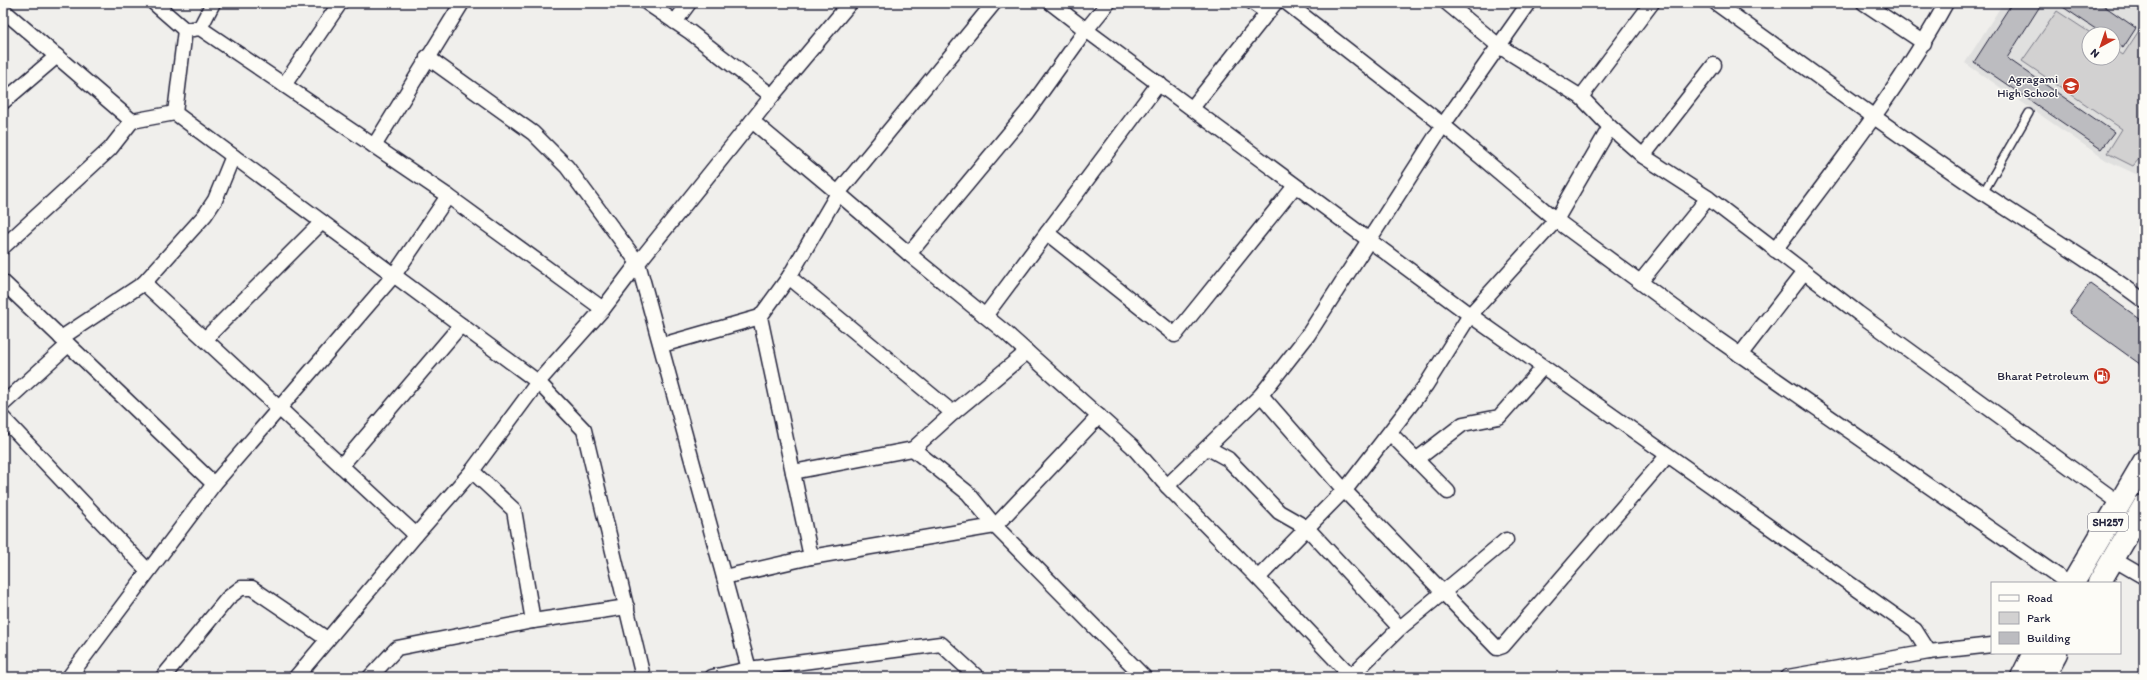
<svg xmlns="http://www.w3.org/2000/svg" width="2147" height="680" viewBox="0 0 2147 680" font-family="Itim,sans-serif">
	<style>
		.built { fill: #e0e0df; fill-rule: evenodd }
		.green { fill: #d2d1d1; stroke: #7a7a86 }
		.building { fill: #bcbcc0; stroke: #22223b }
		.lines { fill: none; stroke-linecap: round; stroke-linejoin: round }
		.service-casing { stroke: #22223b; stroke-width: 10 }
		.minor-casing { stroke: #22223b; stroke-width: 17 }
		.primary-casing { stroke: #22223b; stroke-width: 25 }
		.service { stroke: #fdfcf7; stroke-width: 7 }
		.minor { stroke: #fdfcf7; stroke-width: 14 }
		.primary { stroke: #fdfcf7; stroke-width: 22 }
		.labels { text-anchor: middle; stroke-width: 3; stroke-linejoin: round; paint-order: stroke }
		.shield { fill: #fdfcf7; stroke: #646373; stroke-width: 1 }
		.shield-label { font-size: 11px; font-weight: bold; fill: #22223b }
		.poi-label { font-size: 12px; fill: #22223b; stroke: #fdfcf7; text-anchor: end }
	</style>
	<rect width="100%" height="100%" fill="#f0efec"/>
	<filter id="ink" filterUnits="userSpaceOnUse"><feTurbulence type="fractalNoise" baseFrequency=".025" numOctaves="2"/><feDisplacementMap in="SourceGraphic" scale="8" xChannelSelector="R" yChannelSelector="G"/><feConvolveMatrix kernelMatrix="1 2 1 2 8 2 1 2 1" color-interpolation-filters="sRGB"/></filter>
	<g filter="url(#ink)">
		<path class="built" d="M2003,3h134l7,5v163l-4,5 -34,-16 -141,-97zM2089,34h24v24h-24z"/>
		<polygon class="green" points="2057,11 2092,34 2089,34 2089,58 2113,58 2113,48 2123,55 2144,23 2144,153 2133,166 2107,153 2122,129 2022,61"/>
		<g class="building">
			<polygon points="2012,3 2042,3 2007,58 2114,132 2101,149 1974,62"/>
			<polygon points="2057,3 2100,3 2136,28 2123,48 2113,41 2113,34 2103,34"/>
			<polygon points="2090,283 2144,322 2144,367 2069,313"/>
		</g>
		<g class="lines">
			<g class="service-casing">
				<polyline id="service" points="1983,193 2029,113"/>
			</g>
			<g class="minor-casing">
				<g id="minor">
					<polyline points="154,3 185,30"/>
					<polyline points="647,3 690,32 772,96 850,3"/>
					<polyline points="1051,3 1086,30 1108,3"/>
					<polyline points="1253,3 1268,13"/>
					<polyline points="1287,3 1443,125 1556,220 1610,127 1643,156 1708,198 1858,313 2119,503"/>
					<polyline points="1447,3 1499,46 1581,97"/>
					<path d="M1716,3c89,64 177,129 267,190 54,36 110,69 161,108"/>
					<polyline points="1864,3 1924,43"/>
					<polyline points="3,10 132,121 175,113"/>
					<polyline points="675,22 689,3"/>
					<polyline points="200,28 213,3"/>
					<polyline points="284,85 340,3"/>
					<polyline points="772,96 638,263 749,669 941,644 977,677"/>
					<polyline points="3,102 57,56"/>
					<polyline points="1192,108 1275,3"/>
					<polyline points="1610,127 1581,97 1652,3"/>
					<polyline points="374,146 462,3"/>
					<polyline points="1643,156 1714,65"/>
					<polyline points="448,196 200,28 185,30 175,113 538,382 472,471 514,510 533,621 627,607"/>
					<polyline points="1047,233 1175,335 1295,186"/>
					<polyline points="3,247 110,149 132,121"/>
					<path d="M1775,250c59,-80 123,-159 171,-247"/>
					<polyline points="909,254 838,193 994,3"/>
					<polyline points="789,277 953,413 913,449 968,493 995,526 811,557"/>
					<polyline points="1641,281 1708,198"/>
					<polyline points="3,282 214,484"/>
					<polyline points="144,283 205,215 215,200 233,156"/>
					<polyline points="603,309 538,382 584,430 643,677"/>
					<polyline points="985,316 1159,83"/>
					<polyline points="61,338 144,283 416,535 472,471"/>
					<polyline points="205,339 322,222"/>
					<polyline points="662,345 760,317"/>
					<polyline points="1740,355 1804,272"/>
					<polyline points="1261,395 1308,335 1443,125 1529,3"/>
					<polyline points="3,404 68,345"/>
					<polyline points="953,413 1027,352"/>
					<polyline points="1099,416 995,526 1144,677"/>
					<polyline points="3,418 148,571"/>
					<polyline points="1390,433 1448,492"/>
					<polyline points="1208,448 1228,459 1279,512 1307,528 1400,628"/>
					<polyline points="1416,460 1463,424 1499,417 1543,367"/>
					<polyline points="341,466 461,325"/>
					<polyline points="793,472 913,449"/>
					<polyline points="1167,486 1261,395 1344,490 1497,648 1503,646 1667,456"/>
					<polyline points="2113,559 2144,577"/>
					<polyline points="724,577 811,557 760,317 789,277 838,193 752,121"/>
					<polyline points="1258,578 1167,486 1132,446 1006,333 909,254 1027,112 1086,30 1470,315 1556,220 1716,338 2068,583"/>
					<polyline points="1351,676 1400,628 1506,540"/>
					<polyline points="69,677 214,484 394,275 448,196 603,309 638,263 567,167 533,133 427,57"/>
					<polyline points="163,677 228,598 241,588 252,588 327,639"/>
					<polyline points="296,677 416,535"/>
					<polyline points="370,677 397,648 533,621"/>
					<polyline points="712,677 749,669"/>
					<polyline points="1352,677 1258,578 1349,485 1426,385 1470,315 1915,630 1929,652"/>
					<polyline points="1788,677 1929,652 1992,645"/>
				</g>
			</g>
			<g class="primary-casing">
				<g id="primary">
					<polyline points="2073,583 2144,462"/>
					<polyline points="2099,583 2144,506"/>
					<polyline points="2022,677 2034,653"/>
					<polyline points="2043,677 2056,653"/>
				</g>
			</g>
			<use href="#service" class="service"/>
			<use href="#minor" class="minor"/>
			<use href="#primary" class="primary"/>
		</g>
	</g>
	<defs>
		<g id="school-disc" transform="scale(0.9)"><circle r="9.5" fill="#c8321e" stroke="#fdfcf7"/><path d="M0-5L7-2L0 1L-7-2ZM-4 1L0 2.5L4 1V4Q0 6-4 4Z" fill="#fff"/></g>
		<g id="fuel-disc" transform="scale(0.9)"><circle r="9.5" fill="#c8321e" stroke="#fdfcf7"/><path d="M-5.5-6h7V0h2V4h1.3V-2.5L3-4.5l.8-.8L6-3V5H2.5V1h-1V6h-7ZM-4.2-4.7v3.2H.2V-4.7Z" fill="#fff"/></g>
	</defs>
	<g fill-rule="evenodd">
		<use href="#school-disc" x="2071" y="86"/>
		<use href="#fuel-disc" x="2102" y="376"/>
	</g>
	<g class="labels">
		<rect class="shield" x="2088" y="513" width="40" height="18" rx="3"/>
		<g class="shield-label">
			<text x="2108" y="526">SH257</text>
		</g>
		<g class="poi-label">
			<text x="2058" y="83">Agragami<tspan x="2058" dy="14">High School</tspan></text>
			<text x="2089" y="380">Bharat Petroleum</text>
		</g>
	</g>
	<rect width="2147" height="680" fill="none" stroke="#fdfcf7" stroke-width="16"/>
	<rect x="8" y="8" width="2131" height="664" fill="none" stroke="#22223b" stroke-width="1.5" filter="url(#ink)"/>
	<rect x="1991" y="582" width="130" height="72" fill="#fdfcf7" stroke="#a5a5ac"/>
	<rect x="1999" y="595" width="20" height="6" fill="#fdfcf7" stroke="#a5a5ac"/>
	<text x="2027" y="602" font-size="12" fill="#22223b">Road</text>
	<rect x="1999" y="612" width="20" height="12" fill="#d2d1d1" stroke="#a5a5ac"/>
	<text x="2027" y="622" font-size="12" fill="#22223b">Park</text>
	<rect x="1999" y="632" width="20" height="12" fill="#bcbcc0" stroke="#a5a5ac"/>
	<text x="2027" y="642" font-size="12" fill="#22223b">Building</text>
	<g transform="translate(2101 46) rotate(220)"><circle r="19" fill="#fdfcf7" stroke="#a5a5ac"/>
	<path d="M0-3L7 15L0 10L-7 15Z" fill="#c8321e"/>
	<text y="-6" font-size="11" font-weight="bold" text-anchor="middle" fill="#22223b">N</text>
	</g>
</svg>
